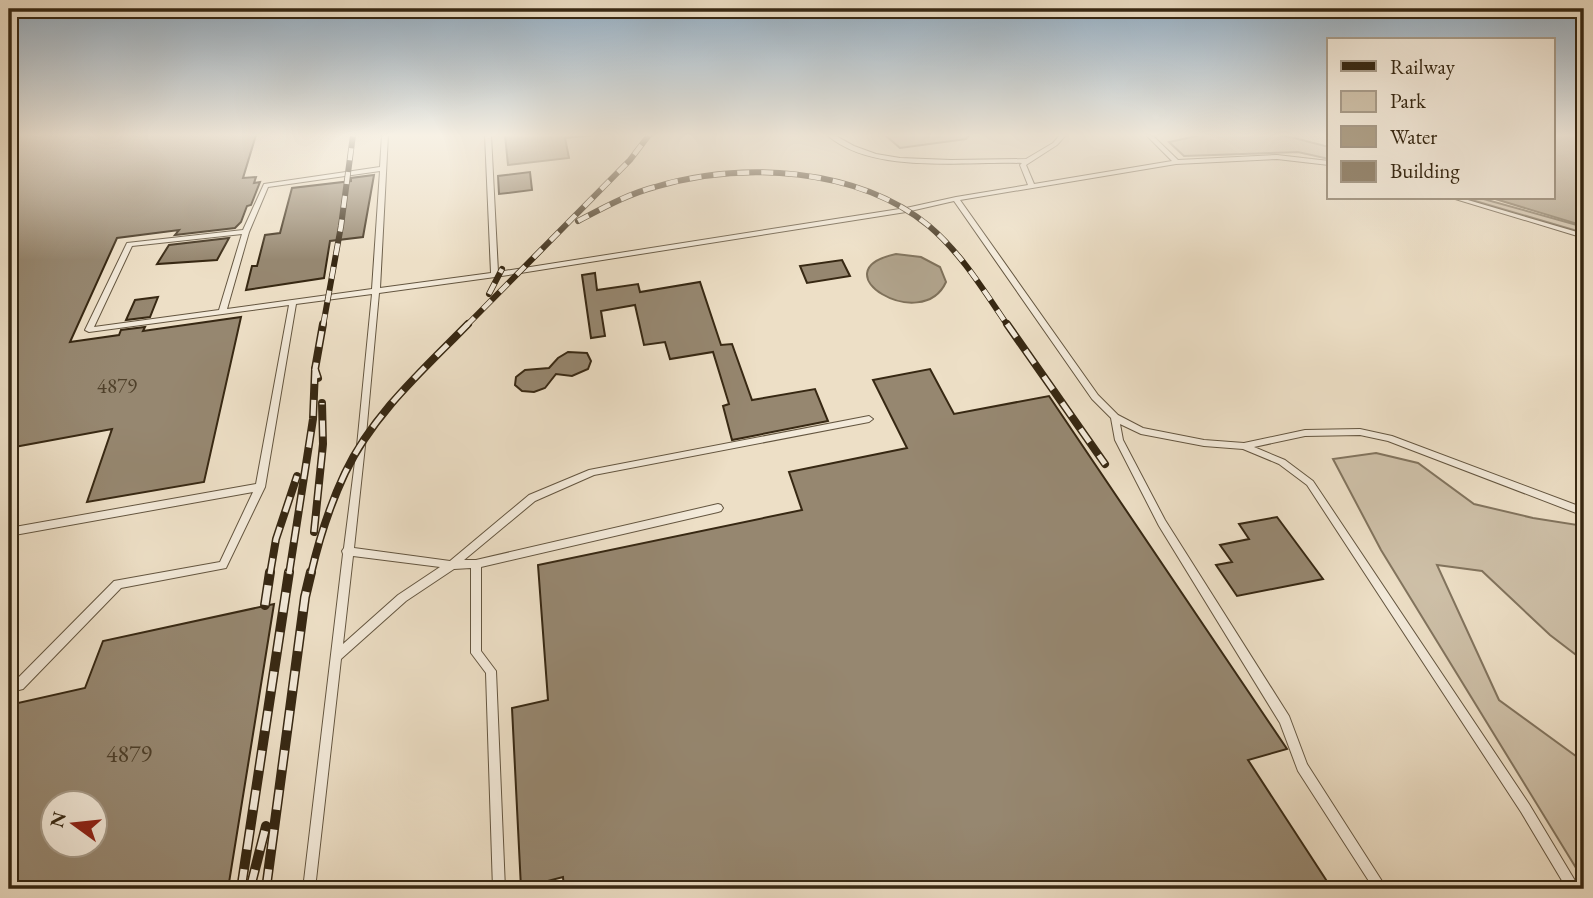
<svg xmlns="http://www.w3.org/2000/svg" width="1593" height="898" viewBox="0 0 1593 898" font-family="'EB Garamond',serif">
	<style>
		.green { fill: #cec0a8; stroke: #82745e; stroke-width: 2 }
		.water { fill: #afa189; stroke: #7f715a; stroke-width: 2 }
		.building { fill: #968770; stroke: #372813; stroke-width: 2; fill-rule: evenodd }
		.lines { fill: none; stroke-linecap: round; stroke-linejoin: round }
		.service-casing { stroke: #645640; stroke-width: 2 }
		.service { fill: #f3eada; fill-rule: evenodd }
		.rail-far2-casing { stroke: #372813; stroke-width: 6 }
		.rail-far1-casing { stroke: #372813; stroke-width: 8 }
		.rail-casing { stroke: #372813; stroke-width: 10 }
		.rail-far2 { stroke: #f3eada; stroke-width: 4.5; stroke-dasharray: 12; stroke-linecap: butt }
		.rail-far1 { stroke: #f3eada; stroke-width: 5; stroke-dasharray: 16; stroke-linecap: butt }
		.rail { stroke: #f3eada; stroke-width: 7; stroke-dasharray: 20; stroke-linecap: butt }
		.labels { text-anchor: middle; stroke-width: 5; stroke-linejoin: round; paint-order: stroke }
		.number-label { font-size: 21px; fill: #4f402a }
		.near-number-label { font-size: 24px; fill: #4f402a }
	</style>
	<rect width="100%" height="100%" fill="#eddfc6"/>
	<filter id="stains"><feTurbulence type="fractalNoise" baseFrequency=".00286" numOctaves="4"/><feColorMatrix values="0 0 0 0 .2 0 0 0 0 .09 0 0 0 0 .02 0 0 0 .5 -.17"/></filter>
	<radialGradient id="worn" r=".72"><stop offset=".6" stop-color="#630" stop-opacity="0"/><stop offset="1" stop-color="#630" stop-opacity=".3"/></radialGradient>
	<g class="green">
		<polygon points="885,135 970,135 966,139 900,148"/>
		<polygon points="1201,135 1283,135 1329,147 1329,159 1298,152 1184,156 1169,142"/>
		<polygon points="1465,198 1480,198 1584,227 1584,233"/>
		<polygon points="1376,453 1418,463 1474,504 1533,518 1584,526 1584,661 1550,635 1482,571 1437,565 1499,700 1584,762 1584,881 1381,550 1333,459"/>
	</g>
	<g class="water">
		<polygon points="505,135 595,135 565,138 569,158 508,165"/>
		<polygon points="1553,135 1584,135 1584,226 1492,198 1553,198"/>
		<path d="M896,254l25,3 19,10 6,15c-24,53 -129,-11 -50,-28z"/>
	</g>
	<g class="building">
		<polygon points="9,135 256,135 243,178 256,177 254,183 260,182 251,205 247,206 241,222 235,228 175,235 179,230 117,238 70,342 119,335 121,330 145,327 143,331 241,317 204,482 87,502 112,429 9,448"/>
		<polygon points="530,172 532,190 499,194 498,176"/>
		<polygon points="374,175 363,237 330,241 324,278 246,290 252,266 257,266 265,235 280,233 292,188 351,181 351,178"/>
		<polygon points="229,238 217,260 157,264 169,245"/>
		<polygon points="842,260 850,276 807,283 800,266"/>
		<polygon points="595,273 597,290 638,284 640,292 700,282 721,345 732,344 752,400 815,389 828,421 732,440 723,406 729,404 713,352 670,359 665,342 644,345 635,305 601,311 605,336 591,338 582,275"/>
		<polygon points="158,297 150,317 126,320 135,300"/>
		<polygon points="568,352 587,353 591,361 588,369 572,376 556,374 545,388 534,392 522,391 515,385 516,377 525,370 549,368 558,358"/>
		<polygon points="930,369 954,414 1049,396 1287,749 1248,760 1332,889 564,889 563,877 521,888 512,708 548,700 538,565 802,510 789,472 907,448 873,380"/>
		<polygon points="1277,517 1323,579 1237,596 1216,565 1232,562 1220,545 1249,539 1239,524"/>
		<path d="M274,604l-46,285h-219v-184l76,-17 18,-47zM52,803h42v42h-42z"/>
	</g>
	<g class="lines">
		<g class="service-casing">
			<g id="service">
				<path d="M382,135h6l-8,153 111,-15 -6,-138h6l7,137 408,-64 50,-11 72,-12 -8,-20 2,-2c-57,-2 -149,12 -195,-28h7l20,11 22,8 24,4 51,2 75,-1 27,-16 7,-8h6l-9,10 -31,20 8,19 138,-23 -26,-26h6l26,25 99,-5 52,6v4l-52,-6 -101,5 -216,36 138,195 20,20 25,13 61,12 40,3 61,-13 55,-1 32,7 192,72v8l-196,-75 -28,-6 -55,1 -51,11 31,13 28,21 216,323 51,85h-13l-46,-77 -214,-327 -28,-21 -36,-15 -39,-3 -63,-12 -21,-10 3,16 42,80 124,196 18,48 80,125h-13l-76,-118 -18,-48 -121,-197 -44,-86 -4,-22 -19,-19 -138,-198 -48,11 -411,65 -116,16 -14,153 -11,102 96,13 79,-66 60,-25 280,-54 4,3 -4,3 -275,53 -59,26 -71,59h12l242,-56 3,1 2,3 -2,3 -3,1 -237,55v84l15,20 9,218h-12l-7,-216 -15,-20v-85l-17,1 -48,32 -65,58 -26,230h-12l40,-335 -1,-3 2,-3 13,-102 15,-152 -76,10 -31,183 -39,81 -105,20 -98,101 -4,1 -4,-1 -1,-4 1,-4 99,-100 106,-19 33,-70 -244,44v-8l247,-44 33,-179 -200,27 -4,-2 42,-87 116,-13 21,-46 116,-17zM380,171l-8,118 -145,20 22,-77 19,-45zM242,234l-23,76 -125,17 38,-81zM353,556l87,11 -42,28 -55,49z"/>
				<polygon points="1452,198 1461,198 1584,234 1584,238"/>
			</g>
		</g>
		<use href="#service" class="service"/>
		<g class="rail-far2-casing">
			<g id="rail-far2">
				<path d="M578,221c25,-13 50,-27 77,-34 87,-26 202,-20 274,39 33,28 55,65 79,100"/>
				<polyline points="489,294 502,269"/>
				<polyline points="323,326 341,226 353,135"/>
				<polyline points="466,326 630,160 649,135"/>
			</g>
		</g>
		<g class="rail-far1-casing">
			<g id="rail-far1">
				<polyline points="1007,324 1105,464"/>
				<polyline points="318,378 315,369 323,324"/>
				<polyline points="314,532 323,444 322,403"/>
				<polyline points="270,574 276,539 297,476"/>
				<polyline points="289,574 313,419 315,369"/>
				<path d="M311,574c8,-35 19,-69 34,-101 28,-59 79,-104 123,-149"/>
			</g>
		</g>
		<g class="rail-casing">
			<g id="rail">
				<polyline points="265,605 270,572"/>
				<polyline points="241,889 289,572"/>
				<polyline points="250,889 266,826"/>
				<polyline points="266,889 305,597 311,572"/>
			</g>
		</g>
		<use href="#rail-far2" class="rail-far2"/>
		<use href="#rail-far1" class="rail-far1"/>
		<use href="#rail" class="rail"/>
	</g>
	<linearGradient id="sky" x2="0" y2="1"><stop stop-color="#91acc2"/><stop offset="0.52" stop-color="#f7f1e5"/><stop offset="1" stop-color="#f7f1e5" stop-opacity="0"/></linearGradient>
	<rect width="1593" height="260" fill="url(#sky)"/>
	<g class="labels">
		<g class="number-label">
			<text x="117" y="393">4879</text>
		</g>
		<g class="near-number-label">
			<text x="129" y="762">4879</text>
		</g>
	</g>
	<rect width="1593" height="898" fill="none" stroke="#eddfc6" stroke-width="35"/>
	<rect x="10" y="10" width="1572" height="877" fill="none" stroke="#372813" stroke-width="3.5"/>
	<rect x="18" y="18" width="1558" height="863" fill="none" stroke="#372813" stroke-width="2"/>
	<rect x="1327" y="38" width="228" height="161" fill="#f3eada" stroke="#a89c8a" stroke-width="2"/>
	<rect x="1341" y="61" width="35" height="10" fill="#372813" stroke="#a89c8a" stroke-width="2"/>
	<text x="1390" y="74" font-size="21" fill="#372813">Railway</text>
	<rect x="1341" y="91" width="35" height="21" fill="#cec0a8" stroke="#a89c8a" stroke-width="2"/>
	<text x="1390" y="108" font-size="21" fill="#372813">Park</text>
	<rect x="1341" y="126" width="35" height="21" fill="#afa189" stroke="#a89c8a" stroke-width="2"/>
	<text x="1390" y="144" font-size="21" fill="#372813">Water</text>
	<rect x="1341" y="161" width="35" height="21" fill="#968770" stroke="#a89c8a" stroke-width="2"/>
	<text x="1390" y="178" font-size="21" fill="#372813">Building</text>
	<g transform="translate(74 824) rotate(285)"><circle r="33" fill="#f3eada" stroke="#a89c8a" stroke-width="2"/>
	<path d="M0-5L12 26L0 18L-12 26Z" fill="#8f2418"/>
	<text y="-10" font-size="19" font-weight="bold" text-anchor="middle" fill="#372813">N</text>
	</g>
	<rect width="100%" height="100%" filter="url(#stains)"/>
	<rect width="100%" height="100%" fill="url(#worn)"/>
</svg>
